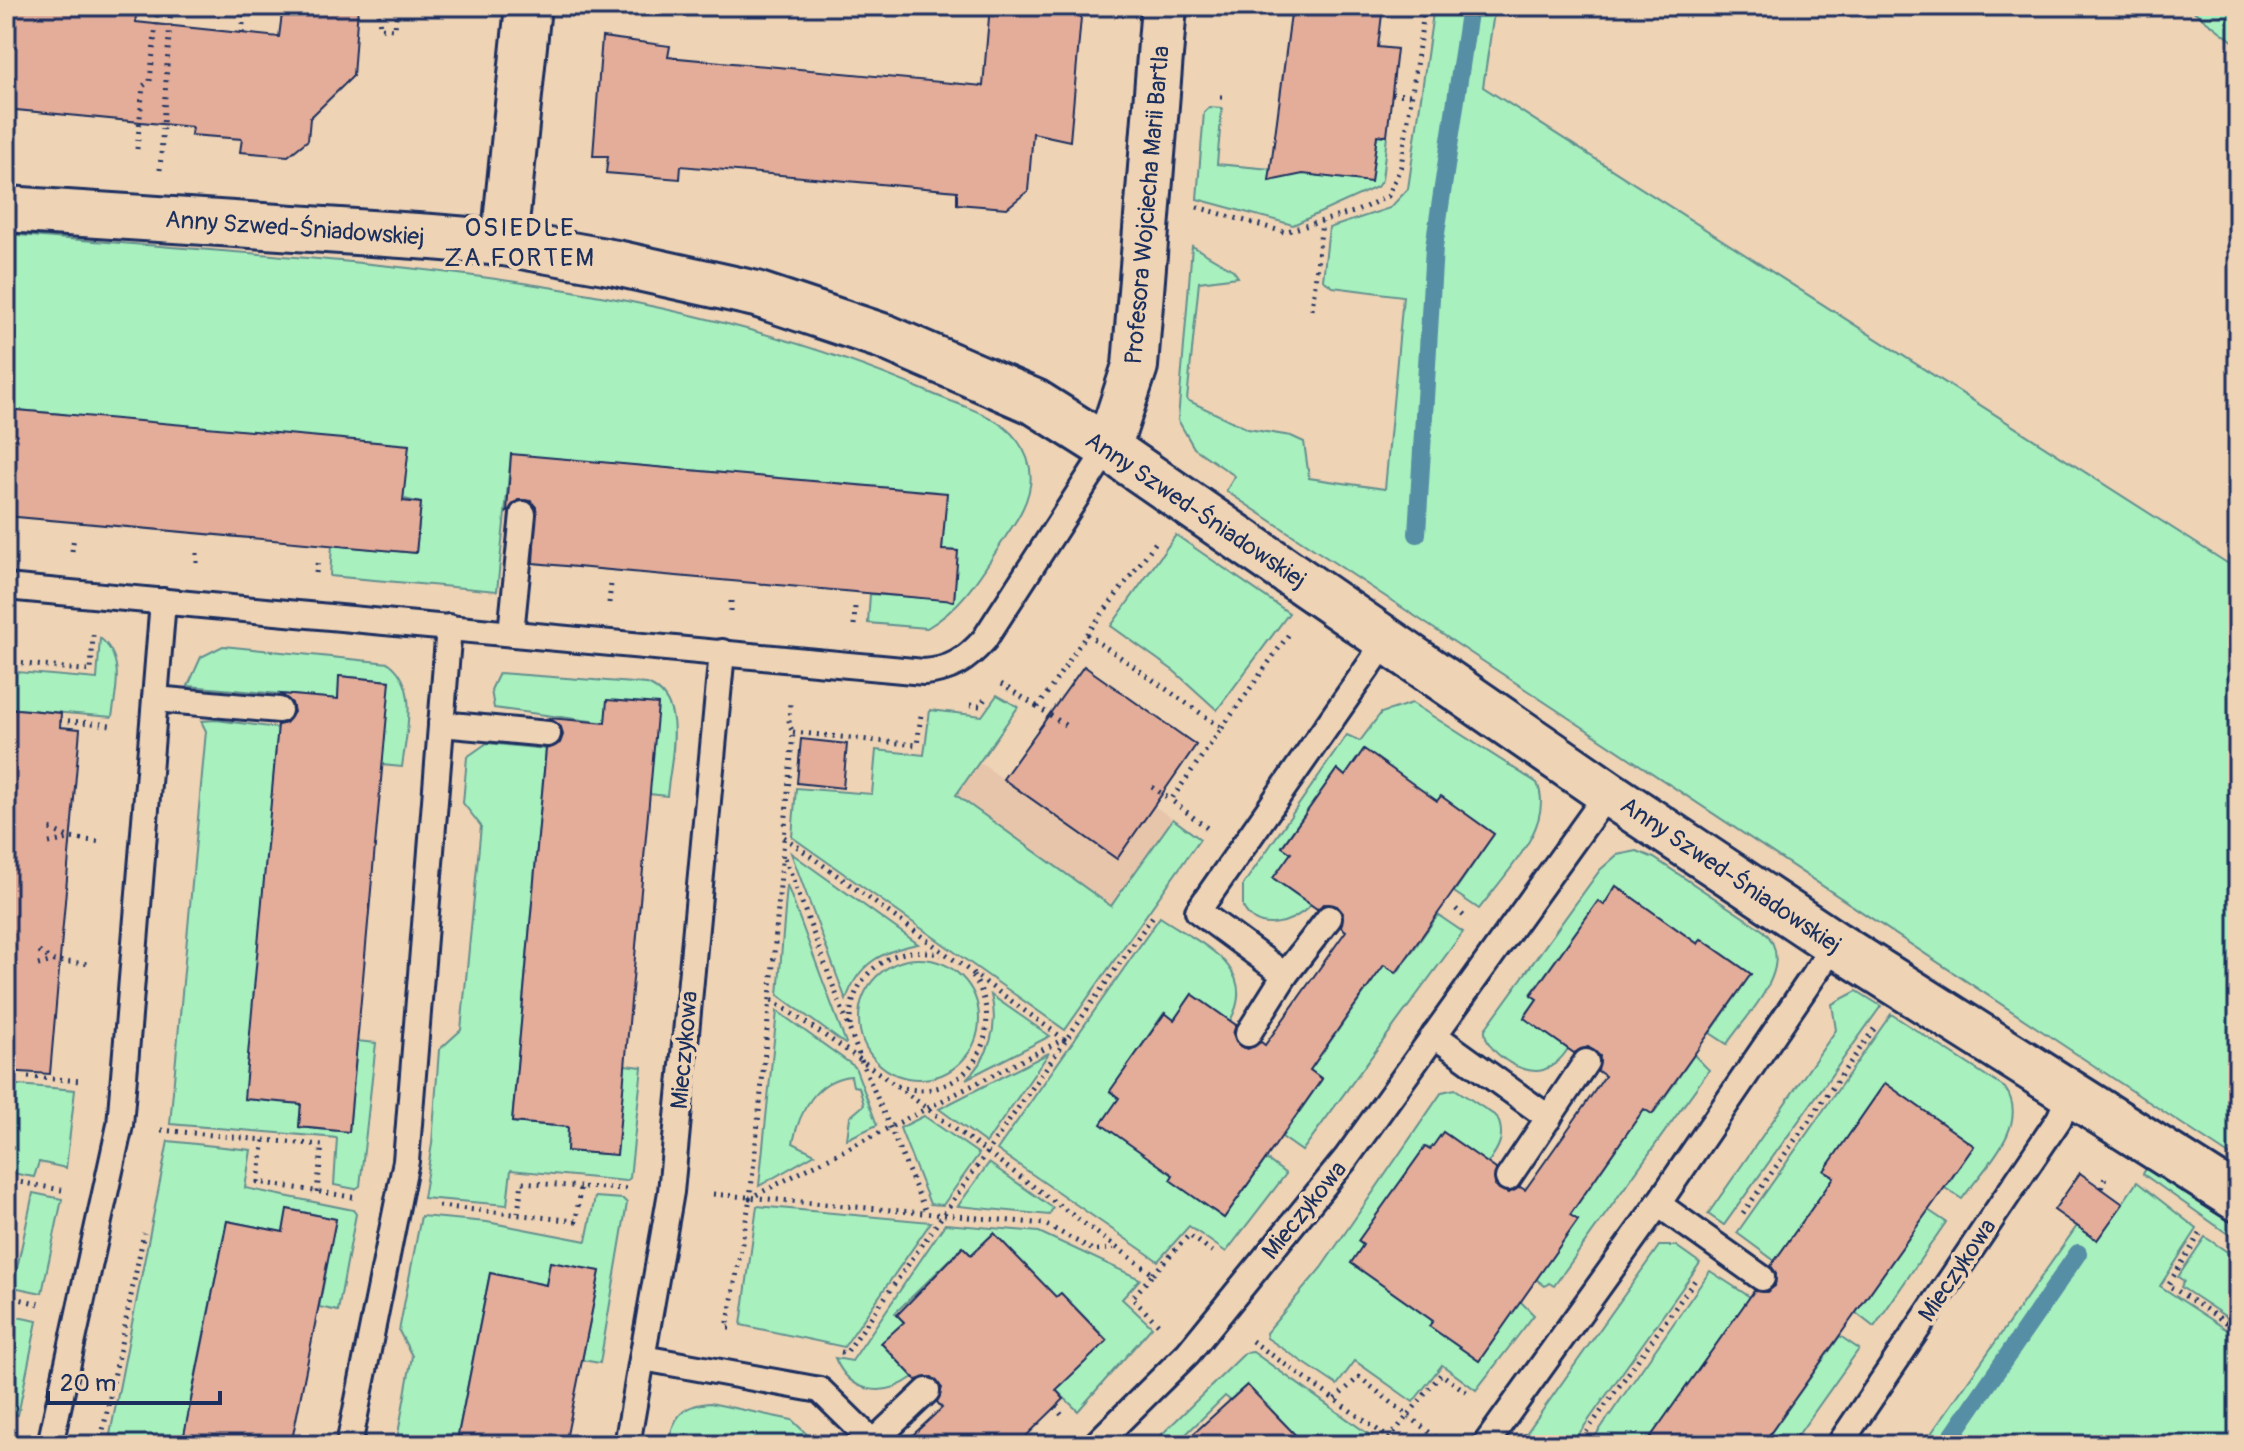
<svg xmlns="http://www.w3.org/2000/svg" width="2244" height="1451" viewBox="0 0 2244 1451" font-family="Pangolin,sans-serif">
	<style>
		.built { fill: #e7c5ab }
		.green { fill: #a8f0be; stroke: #62908e; stroke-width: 2 }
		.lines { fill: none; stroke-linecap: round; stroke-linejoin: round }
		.stream { stroke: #568ea5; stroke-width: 18 }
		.building { fill: #e3ad99; stroke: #1b2f5e; stroke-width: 2 }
		.service-casing { stroke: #1b2f5e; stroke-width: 30 }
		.minor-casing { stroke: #1b2f5e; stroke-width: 50 }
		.path { stroke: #1b2f5e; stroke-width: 5; stroke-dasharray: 2 6; stroke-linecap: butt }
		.service { stroke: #eed3b5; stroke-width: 24 }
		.minor { stroke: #eed3b5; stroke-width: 44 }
		.labels { text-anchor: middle; stroke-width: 8; stroke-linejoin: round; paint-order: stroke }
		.street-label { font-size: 24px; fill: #1b2f5e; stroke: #eed3b5 }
		.neighbourhood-label { font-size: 26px; letter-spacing: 2px; fill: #1b2f5e; stroke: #eed3b5 }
	</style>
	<rect width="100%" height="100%" fill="#eed3b5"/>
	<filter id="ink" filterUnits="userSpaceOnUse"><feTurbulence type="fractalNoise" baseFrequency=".0125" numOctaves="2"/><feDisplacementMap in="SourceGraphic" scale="16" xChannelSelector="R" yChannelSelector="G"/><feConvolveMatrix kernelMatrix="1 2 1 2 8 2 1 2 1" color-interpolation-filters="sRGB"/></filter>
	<g filter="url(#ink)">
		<polygon class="built" points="1084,666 1196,745 1171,783 1160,776 1154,806 1173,819 1112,906 902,871 979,762 1003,779 1040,726 1056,737 1072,714 1057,703"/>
		<g class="green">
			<polygon points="1434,6 1495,6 1483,87 2238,570 2238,1161 1226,491 1235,476 1194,448 1178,420 1192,246 1233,270 1238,277 1199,282 1187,400 1248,429 1291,436 1304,442 1309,478 1385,489 1403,296 1333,287 1323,280 1329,228 1390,208 1408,189"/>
			<polygon points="2187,6 2238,6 2238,45"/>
			<polygon points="1209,107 1222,108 1217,164 1271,169 1286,177 1299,173 1371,182 1377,135 1387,136 1382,180 1377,187 1293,225 1197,199 1204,112"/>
			<path d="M6,234c306,26 638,34 922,158 29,13 70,22 89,48 23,30 14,59 -5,87 -25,37 -45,78 -85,101l-59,-5 2,-29 84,6 3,-49 -15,-1 -219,-77 -212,-18 -14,136 -167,-15 2,-31 84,8 5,-50 -358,-89 -57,-5z"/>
			<polygon points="1176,535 1289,613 1217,710 1174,671 1111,626"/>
			<path d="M100,638c25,20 16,52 12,79l-106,-9v-37l91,8z"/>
			<path d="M223,646l166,17c31,23 17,71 13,104l-20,-2 7,-84 -49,-5 -2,23 -150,-13 13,-29z"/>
			<path d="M499,673l148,11c42,16 23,77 20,112l-18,-2 -44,-71 -111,-15 -3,-18z"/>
			<polygon points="997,695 1018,707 956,795 1111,906 1173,819 1200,839 1065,1030 792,837 796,788 872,794 876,750 924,755 930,710 982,716"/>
			<path d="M1412,703l125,80c19,42 -34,93 -58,126l-25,-17 40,-58 -53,-38 -4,5 -92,-25 -8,-7 -55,77 9,7 -17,26 37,26c-19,19 -53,30 -68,2v-22l104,-150 13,6 21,-28z"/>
			<polygon points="216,720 278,728 254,996 301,1104 299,1127 349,1132 357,1041 376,1043 360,1186 355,1189 334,1185 337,1138 170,1124 206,731 201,721"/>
			<polygon points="487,743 546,749 512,1122 568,1127 567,1151 617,1155 625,1065 642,1067 630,1178 626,1181 511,1170 507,1205 423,1198 432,1144 439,1050 461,1030 481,826 463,803 467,757"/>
			<path d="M1637,851l17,7 110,73c35,35 -17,83 -37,113l-17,-11 41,-59 -49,-35 -4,5 -82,-58 -12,19 -6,-4 -67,93 6,5 -13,18 44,32c-6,9 -14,18 -25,21 -21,6 -60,-19 -58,-41l115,-159 17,-15z"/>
			<path d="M791,853l127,91c-36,7 -60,19 -72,56z"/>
			<polygon points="787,885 846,1043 845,1044 778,995"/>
			<polygon points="1438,915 1463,932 1302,1151 1282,1137 1322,1079 1310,1070 1384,965 1397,973"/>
			<path d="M1160,917c38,26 101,49 70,104l-38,-27 -18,26 -10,-7 -54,79 9,6 54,77 -2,5 53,38 42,-59 20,15 -60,78 -37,-26 -31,35 -161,-111z"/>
			<circle cx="919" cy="1019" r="60"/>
			<polygon points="1857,991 1881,1006 1724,1225 1708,1214 1836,1030 1832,1004"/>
			<path d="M991,995l59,41 -84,43c24,-22 33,-53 25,-84z"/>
			<path d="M777,1011l78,56 22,58 -30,14 3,-22 14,-12 -5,-18 -6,-1 -2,-10c-35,3 -52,36 -58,67l22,11 -56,32z"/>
			<path d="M1891,1014l114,74c27,37 -23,82 -43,111l-17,-11 29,-42 -89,-63 -60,87 9,7 -59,84 -38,-28z"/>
			<polygon points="1049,1053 986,1143 939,1109"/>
			<polygon points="1694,1055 1709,1070 1554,1286 1549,1283 1545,1286 1536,1279 1578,1220 1570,1215 1644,1109 1653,1114"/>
			<polygon points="6,1084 75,1090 66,1168 39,1162 34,1177 6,1172"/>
			<path d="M1455,1089l42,28c9,19 2,31 -10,47l-62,-17 -67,94 5,4 -12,18 82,58 -3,5 90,-25 14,14 -58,75 -34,-25 -29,37 -58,-41 -18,24 -70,-47 -1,-5 55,-65 121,-176z"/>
			<polygon points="924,1116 979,1154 943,1205 930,1204 900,1128"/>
			<polygon points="168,1141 251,1150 245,1188 353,1210 356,1214 338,1311 319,1307 336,1219 288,1209 283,1232 227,1221 191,1398 194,1442 108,1445"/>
			<polygon points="989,1163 1053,1208 1049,1215 958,1206"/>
			<polygon points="2148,1165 2238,1224 2238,1241 2143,1174"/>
			<polygon points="2137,1182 2197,1229 2160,1286 2238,1337 2238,1445 1923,1445 2077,1226 2097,1240"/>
			<polygon points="33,1193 62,1199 42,1293 13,1287"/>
			<polygon points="595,1197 623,1199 627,1203 600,1363 582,1360 600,1271 551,1262 546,1285 490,1273 456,1445 396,1445 412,1356 399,1331 421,1216 487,1222 586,1241"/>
			<polygon points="757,1206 931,1222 844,1347 741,1325"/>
			<polygon points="1928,1210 1946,1222 1874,1327 1856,1313"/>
			<path d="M945,1224l94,8 101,47 -18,20 30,28 -74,84 -22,-21 51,-50 -46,-47 -5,4 -62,-64 -23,22 -8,-8 -68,66 9,9 -22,22 31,33c-30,22 -63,16 -78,-19l17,3z"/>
			<polygon points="2205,1237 2238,1259 2238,1316 2235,1314 2231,1320 2181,1287 2184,1281 2178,1277"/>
			<polygon points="1659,1246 1676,1246 1700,1263 1571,1445 1518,1445"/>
			<polygon points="1710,1271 1750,1297 1645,1445 1589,1445"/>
			<polygon points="7,1315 37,1321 18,1415 6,1413"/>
			<polygon points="1840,1336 1859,1349 1791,1445 1770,1445 1765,1441"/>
			<polygon points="1253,1352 1378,1441 1374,1445 1305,1445 1247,1385 1230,1400 1225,1396 1175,1445 1151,1445 1245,1353"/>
			<path d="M710,1403l82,17 26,25h-150c5,-27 13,-40 42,-42z"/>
		</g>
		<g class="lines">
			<g class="stream">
				<polyline points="1417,534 1434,247 1470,6"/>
				<polyline points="1946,1445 2078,1253"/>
			</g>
		</g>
		<g class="building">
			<polygon points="6,6 137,6 136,22 279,37 283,6 358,6 353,76 310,118 308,140 288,156 240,152 242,139 191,135 192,127 6,109"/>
			<polygon points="990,6 1082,6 1070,141 1033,133 1028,191 1007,208 957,204 957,191 681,166 680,179 606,173 608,156 593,156 602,37 670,46 668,57 983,86"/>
			<polygon points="1292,6 1383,6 1378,47 1397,49 1387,136 1377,135 1371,182 1303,174 1269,181"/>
			<polygon points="6,409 409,445 403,501 421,503 416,553 6,516"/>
			<polygon points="511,454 947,493 942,550 958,551 954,601 533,563 536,507 531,501 518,500 507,512"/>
			<polygon points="1084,666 1196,745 1117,859 1003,779"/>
			<polygon points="339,676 390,681 349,1132 299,1127 301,1104 244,1099 278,725 286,723 294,712 292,703 281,694 338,699"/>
			<polygon points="607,700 658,704 617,1155 567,1151 568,1127 512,1122 546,749 560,743 563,735 561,727 549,718 605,723"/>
			<polygon points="6,708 61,713 60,727 80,729 50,1074 6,1071"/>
			<polygon points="801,739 847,744 843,788 797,783"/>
			<polygon points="1364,749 1437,801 1441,796 1494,834 1396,973 1384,965 1348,1015 1310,1070 1322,1079 1224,1218 1170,1180 1173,1175 1101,1124 1119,1098 1110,1091 1165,1013 1174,1020 1192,994 1236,1025 1233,1034 1239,1046 1248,1049 1261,1042 1265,1045 1346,931 1341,927 1343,913 1337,906 1324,904 1317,909 1273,878 1291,853 1282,847 1337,769 1345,776"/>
			<polygon points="1616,886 1698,944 1701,939 1751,974 1652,1114 1644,1109 1608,1160 1570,1215 1578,1220 1479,1361 1429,1326 1433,1321 1351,1263 1363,1245 1358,1241 1425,1147 1430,1150 1443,1132 1496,1169 1495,1185 1508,1193 1520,1187 1525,1190 1566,1132 1605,1076 1598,1071 1600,1056 1588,1047 1574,1053 1524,1018 1537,999 1531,995 1598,901 1604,905"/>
			<polygon points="1885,1083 1974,1146 1762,1445 1645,1445 1754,1291 1767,1292 1775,1286 1776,1273 1771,1266 1834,1177 1824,1171"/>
			<polygon points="2080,1173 2123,1204 2097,1240 2054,1210"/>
			<polygon points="287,1209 336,1219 291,1445 182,1445 227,1221 283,1232"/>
			<polygon points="994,1233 1056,1297 1061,1293 1107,1341 1056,1390 1064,1399 1017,1445 902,1445 942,1408 937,1402 942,1388 932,1377 916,1380 881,1343 904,1322 897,1315 963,1247 971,1255"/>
			<polygon points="550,1262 600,1271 565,1445 456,1445 490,1273 546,1285"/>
			<polygon points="1247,1385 1305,1445 1181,1445"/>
		</g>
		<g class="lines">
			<g class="service-casing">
				<g id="service">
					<path d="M6,587l918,85c27,-2 42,-12 60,-32l124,-192"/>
					<polyline points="511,633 523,514"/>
					<polyline points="155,699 279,710"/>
					<polyline points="441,724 548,734"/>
					<polyline points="1329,918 1285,975 1198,911 1373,660 1383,638"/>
					<polyline points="1248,1034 1285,975"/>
					<polyline points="1434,1035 1549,1118"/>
					<polyline points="1508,1178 1586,1062"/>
					<polyline points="1658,1204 1762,1278"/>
					<polyline points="643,1358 820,1390 873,1442"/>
					<polyline points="50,1445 120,1125 163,601"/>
					<polyline points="349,1445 406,1161 449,627"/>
					<polyline points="627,1445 671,1192 722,652"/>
					<polyline points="870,1445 927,1391"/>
					<polyline points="1095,1445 1188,1353 1347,1157 1608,793"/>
					<polyline points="1485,1445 1658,1204 1835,944"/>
					<polyline points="1839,1445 2059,1119 2071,1092"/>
				</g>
			</g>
			<g class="minor-casing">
				<g id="minor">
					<polyline points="6,209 432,237 504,243 616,263 756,294 885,337 1035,402 1108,448 1608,793 1835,944 2238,1199"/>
					<polyline points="504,243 528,6"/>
					<polyline points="1108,448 1135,366 1164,6"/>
				</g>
			</g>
			<g class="path">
				<polyline points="378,6 380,28 395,29 397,6"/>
				<polyline points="242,33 245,6"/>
				<polyline points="1392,94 1411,95"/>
				<polyline points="1220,97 1225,97"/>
				<polyline points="137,149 143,86 150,81 158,6"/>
				<polyline points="160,170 171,6"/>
				<polyline points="1197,207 1284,232 1357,211 1388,196 1401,166 1425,6"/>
				<polyline points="1312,310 1322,222"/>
				<polyline points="72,551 74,536"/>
				<polyline points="197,563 197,548"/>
				<polyline points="316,573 318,558"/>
				<polyline points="609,603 611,584"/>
				<polyline points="731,611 731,595"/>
				<polyline points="854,625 855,606"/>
				<polyline points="9,629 7,662 91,671 93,635"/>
				<polyline points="1087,634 1222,728 1171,800 1207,828"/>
				<polyline points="1001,684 1038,707"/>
				<polyline points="970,705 980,706 987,696"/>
				<polyline points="60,720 111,725"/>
				<polyline points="1065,725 1038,707 1087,634 1156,542"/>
				<polyline points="1222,728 1289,634"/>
				<polyline points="793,732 917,745 921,715"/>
				<polyline points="1152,787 1171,800"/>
				<polyline points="50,829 70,838 102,842"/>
				<path d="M784,837l280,202 -314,159c17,-155 30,-311 43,-466l-4,-7 1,-25"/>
				<polyline points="49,843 69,839"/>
				<polyline points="785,858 861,1060 926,1212"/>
				<polyline points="1456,909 1467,919"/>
				<polyline points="39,952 54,961 91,964"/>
				<polyline points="38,965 53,961"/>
				<polyline points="772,1000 861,1060 1153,1274 1132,1298 1159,1325"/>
				<path d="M850,1026c-2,-50 42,-86 91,-71"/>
				<polyline points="28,1077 82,1081"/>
				<path d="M897,1086c68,22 114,-54 76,-110"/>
				<polyline points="161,1130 264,1140 258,1182 358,1198"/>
				<polyline points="264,1140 322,1145 317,1192"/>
				<polyline points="13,1181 62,1190"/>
				<polyline points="2102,1188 2105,1177"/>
				<polyline points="713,1194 1045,1224 1093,1250 1114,1249"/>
				<polyline points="439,1206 576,1221 580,1187 631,1189"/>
				<polyline points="518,1213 522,1182 580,1187"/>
				<polyline points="1743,1213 1874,1029"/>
				<polyline points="2200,1234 2168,1285 2238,1330"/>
				<polyline points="1153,1274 1189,1235 1216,1254"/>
				<polyline points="6,1296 40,1304"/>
				<polyline points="730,1328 727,1328 750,1198"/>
				<polyline points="1252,1341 1389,1438"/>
				<polyline points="841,1352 846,1353 1155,913"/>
				<polyline points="1335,1399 1359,1377 1443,1443"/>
				<polyline points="1055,1407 1065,1419"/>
				<polyline points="100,1445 144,1233"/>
				<polyline points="1384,1445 1441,1374 1471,1395"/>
				<polyline points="1577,1445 1695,1280"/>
			</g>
			<use href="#service" class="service"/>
			<use href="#minor" class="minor"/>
		</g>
	</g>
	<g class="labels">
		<g class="street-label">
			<text transform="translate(1147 205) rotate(-85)" y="8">Profesora Wojciecha Marii Bartla</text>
			<text transform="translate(295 228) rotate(4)" y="8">Anny Szwed-Śniadowskiej</text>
			<text transform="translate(1196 510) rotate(34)" y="8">Anny Szwed-Śniadowskiej</text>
			<text transform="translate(1731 875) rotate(34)" y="8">Anny Szwed-Śniadowskiej</text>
			<text transform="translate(684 1050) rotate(-85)" y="8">Mieczykowa</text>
			<text transform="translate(1304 1210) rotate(-51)" y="8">Mieczykowa</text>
			<text transform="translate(1957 1270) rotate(-56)" y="8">Mieczykowa</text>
		</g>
		<g class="neighbourhood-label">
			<text x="520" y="236">OSIEDLE<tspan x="520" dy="30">ZA FORTEM</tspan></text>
		</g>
	</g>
	<rect width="2244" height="1451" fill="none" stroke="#eed3b5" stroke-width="32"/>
	<rect x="16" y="16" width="2212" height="1419" fill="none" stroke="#1b2f5e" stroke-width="3" filter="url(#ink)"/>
	<path d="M48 1391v12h172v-12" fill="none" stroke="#1b2f5e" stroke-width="4"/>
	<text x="60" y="1391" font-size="24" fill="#1b2f5e" stroke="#eed3b5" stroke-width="6" paint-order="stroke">20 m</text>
</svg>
